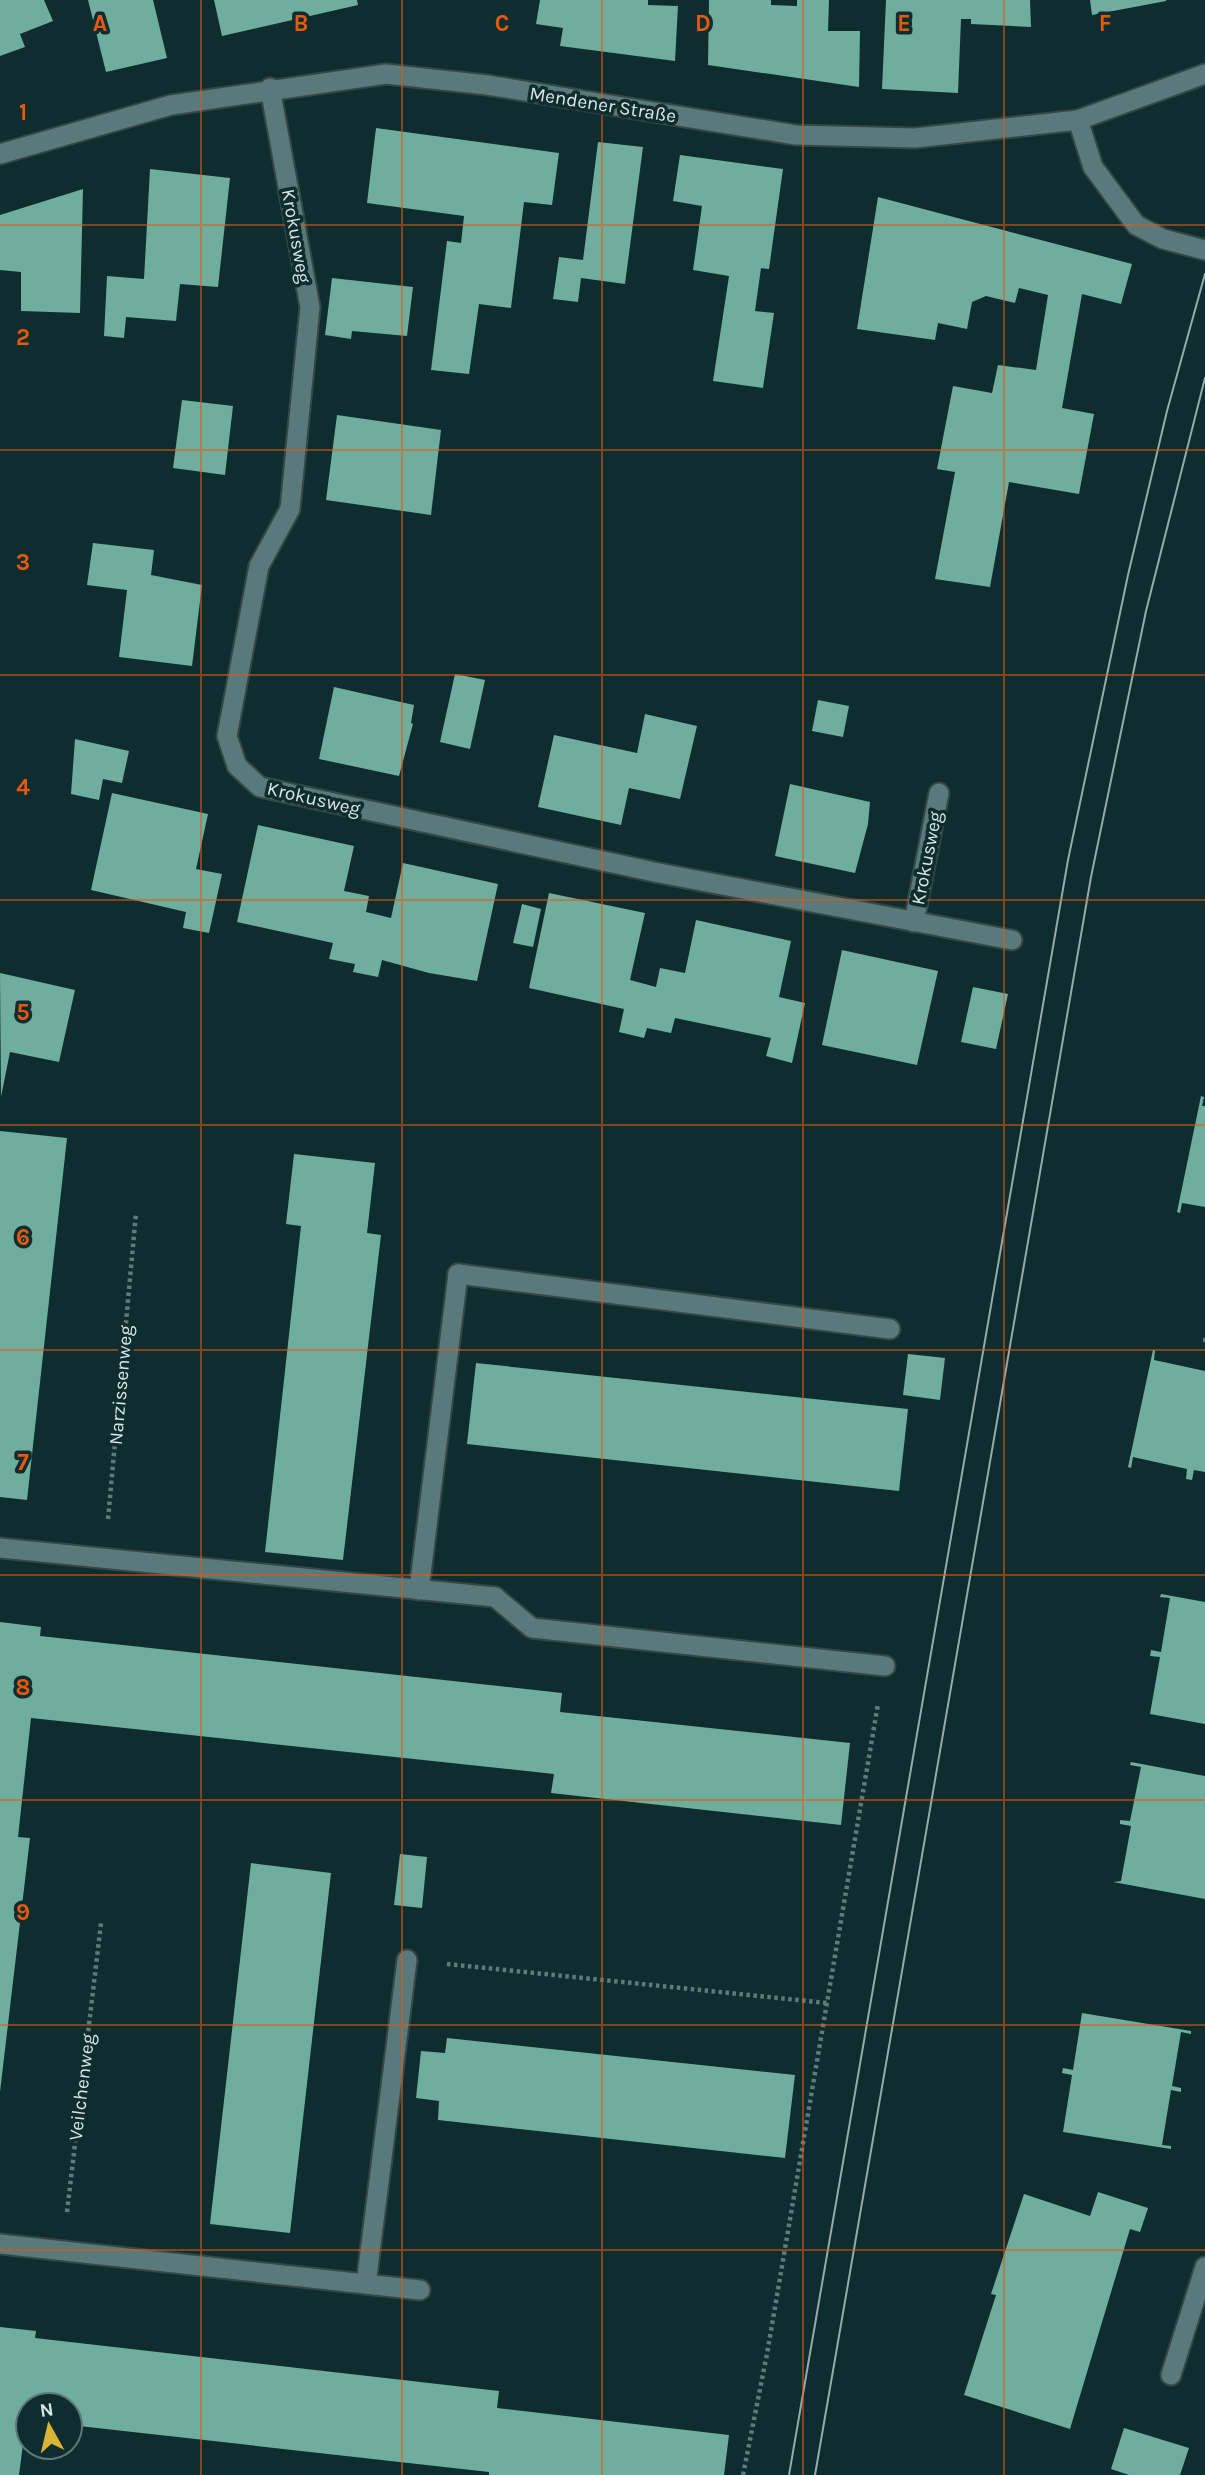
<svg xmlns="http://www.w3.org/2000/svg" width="1205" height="2475" viewBox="0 0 1205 2475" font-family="Karla,sans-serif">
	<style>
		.building { fill: #6fad9e }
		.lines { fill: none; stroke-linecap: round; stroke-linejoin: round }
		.service-casing { stroke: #344748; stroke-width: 23 }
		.minor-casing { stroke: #344748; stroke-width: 23 }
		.tertiary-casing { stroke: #344748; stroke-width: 23 }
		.path { stroke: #60797a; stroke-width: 4.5; stroke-dasharray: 3.5 3.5; stroke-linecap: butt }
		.service { stroke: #5a797a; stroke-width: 19 }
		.minor { stroke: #5a797a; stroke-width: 19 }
		.tertiary { stroke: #5a797a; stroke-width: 19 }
		.tram { stroke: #95aaab; stroke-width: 2 }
		.grid { fill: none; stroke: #e8590c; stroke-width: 2; stroke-opacity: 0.55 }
		.labels { text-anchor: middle; stroke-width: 7; stroke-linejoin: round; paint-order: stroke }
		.street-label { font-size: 19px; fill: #d7e7e8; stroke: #0f2d2e }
		.grid-label { font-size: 23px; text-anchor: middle; font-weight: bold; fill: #e8590c; stroke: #0f2d2e; stroke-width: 7; stroke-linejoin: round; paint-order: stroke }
	</style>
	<rect width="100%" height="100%" fill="#0f2d2e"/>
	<g class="building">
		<polygon points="0,0 44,0 53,21 20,34 25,47 0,56"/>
		<polygon points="88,0 153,0 167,58 106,72"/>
		<polygon points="214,0 357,0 358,5 222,36"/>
		<polygon points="540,0 648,0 648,5 678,6 675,61 560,46 563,28 536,24"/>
		<polygon points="709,0 771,0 771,5 797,6 797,0 829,0 828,31 860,31 859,87 708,65"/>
		<polygon points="886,0 1030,0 1031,27 971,24 971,19 961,19 958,93 882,89"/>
		<polygon points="1090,0 1166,0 1166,1 1092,15"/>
		<polygon points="376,128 559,153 552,205 524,202 511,308 479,304 469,374 431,370 447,241 461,243 464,216 367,203"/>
		<polygon points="598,142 643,147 625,284 581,278 578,302 553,299 559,257 583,260"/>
		<polygon points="680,155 783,169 769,269 761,268 755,311 774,313 763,388 713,381 729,276 693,270 702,206 673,201"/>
		<polygon points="150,169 230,178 218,287 180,284 176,321 126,317 124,338 104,336 107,276 144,279"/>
		<polygon points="83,189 80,313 21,311 21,272 0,270 0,215"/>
		<polygon points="878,197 1132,264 1121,304 1082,294 1062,408 1094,414 1079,494 1009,482 990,587 935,579 955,472 937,469 953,386 992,393 998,365 1036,370 1048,295 1019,288 1015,303 986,296 972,302 967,329 938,323 935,340 857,329"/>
		<polygon points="332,278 413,287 407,336 352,331 351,339 325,335"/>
		<polygon points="182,400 233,406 225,475 173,468"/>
		<polygon points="337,415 441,430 431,515 326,500"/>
		<polygon points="93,543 154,550 151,575 202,585 192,666 119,657 127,590 87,585"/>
		<polygon points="455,674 485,680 470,749 440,742"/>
		<polygon points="334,687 414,705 411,723 413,724 399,776 319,759"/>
		<polygon points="818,700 849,706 843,737 812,731"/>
		<polygon points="645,714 697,726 680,799 629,788 621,825 538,807 554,735 637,753"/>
		<polygon points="75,739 129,751 122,783 103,779 99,800 71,794"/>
		<polygon points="790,784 870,802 868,824 855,873 775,856"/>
		<polygon points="112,793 208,814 196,869 222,874 209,933 183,928 186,912 91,890"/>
		<polygon points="258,825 354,846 344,891 369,896 366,912 391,918 403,863 498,884 477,981 429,973 382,960 378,977 353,972 355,964 329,959 333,943 237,922"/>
		<polygon points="549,893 645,913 630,980 656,987 660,968 685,973 696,920 791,941 779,997 805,1003 792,1063 766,1056 771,1038 675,1018 671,1033 647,1028 644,1038 619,1032 624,1009 529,988"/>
		<polygon points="522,904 541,909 533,947 513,943"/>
		<polygon points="842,950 938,971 917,1065 822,1045"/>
		<polygon points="0,973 75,990 59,1062 10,1052 1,1097"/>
		<polygon points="973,987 1008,994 996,1049 961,1042"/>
		<polygon points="1201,1096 1204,1097 1202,1106 1205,1106 1205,1207 1182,1203 1180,1213 1177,1212"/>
		<polygon points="0,1131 67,1138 27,1500 0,1497"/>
		<polygon points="294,1154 375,1163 367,1233 381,1235 343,1560 265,1552 301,1226 286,1224"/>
		<polygon points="1153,1350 1155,1350 1154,1360 1205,1371 1205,1472 1194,1470 1192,1480 1186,1479 1187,1469 1133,1457 1131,1468 1128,1467"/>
		<polygon points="908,1354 945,1358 940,1400 903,1395"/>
		<polygon points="476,1363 908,1409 899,1491 467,1444"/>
		<polygon points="1161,1594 1205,1602 1205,1724 1150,1714 1160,1657 1150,1656 1151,1650 1161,1652 1170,1598 1160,1597"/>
		<polygon points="0,1622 41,1627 40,1636 562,1693 560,1712 850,1743 841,1825 551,1793 554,1774 31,1718 18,1837 30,1838 0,2092"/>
		<polygon points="1131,1762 1205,1776 1205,1899 1113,1882 1121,1881 1131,1826 1120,1824 1120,1820 1130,1821 1141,1767 1130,1765"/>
		<polygon points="400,1854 427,1857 422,1908 394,1905"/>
		<polygon points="251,1863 331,1873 290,2233 210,2224"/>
		<polygon points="1082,2013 1191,2031 1191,2034 1181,2032 1172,2086 1181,2088 1181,2092 1171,2090 1162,2145 1171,2146 1171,2149 1063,2132 1072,2075 1062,2073 1063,2068 1073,2070"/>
		<polygon points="447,2038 795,2075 785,2158 438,2120 439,2101 416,2098 421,2051 445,2053"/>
		<polygon points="1098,2192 1148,2208 1140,2232 1130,2229 1070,2429 964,2395 996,2295 991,2294 1024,2194 1090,2216"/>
		<polygon points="0,2327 36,2331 35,2338 499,2391 497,2408 729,2435 724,2475 489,2475 489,2472 70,2425 70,2405 28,2405 19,2475 0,2475"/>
		<polygon points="1124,2428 1189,2448 1180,2475 1129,2475 1111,2469"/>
	</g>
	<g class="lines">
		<g class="service-casing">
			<g id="service">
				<polyline points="458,1274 890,1329"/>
				<polyline points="495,1597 532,1628 885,1666"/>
			</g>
		</g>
		<g class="minor-casing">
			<g id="minor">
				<polyline points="270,88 310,307 290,509 259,566 227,736 237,766 260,787 659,873 1012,940"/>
				<polyline points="914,922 939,793"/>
				<polyline points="0,1548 495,1597"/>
				<polyline points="419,1590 458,1274"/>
				<polyline points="0,2244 420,2290"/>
				<polyline points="366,2284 407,1960"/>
				<polyline points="1171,2375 1205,2267"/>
			</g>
		</g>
		<g class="tertiary-casing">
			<g id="tertiary">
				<polyline points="1078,120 1093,167 1136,225 1163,239 1205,250"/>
				<polyline points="0,154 171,105 386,74 487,85 796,135 915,138 1078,120 1205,74"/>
			</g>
		</g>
		<g class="path">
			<polyline points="1203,1340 1205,1340"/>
			<polyline points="108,1519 136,1213"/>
			<polyline points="447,1964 827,2003"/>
			<polyline points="67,2212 101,1923"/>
			<polyline points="743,2475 767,2354 878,1704"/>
		</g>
		<use href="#service" class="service"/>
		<use href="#minor" class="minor"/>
		<use href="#tertiary" class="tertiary"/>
		<g class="tram">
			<polyline points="789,2475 1068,860 1128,575 1167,411 1205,274"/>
			<polyline points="815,2475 1091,877 1146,611 1205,378"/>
		</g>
	</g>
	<path class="grid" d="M201,0v2475M402,0v2475M602,0v2475M803,0v2475M1004,0v2475M0,225h1205M0,450h1205M0,675h1205M0,900h1205M0,1125h1205M0,1350h1205M0,1575h1205M0,1800h1205M0,2025h1205M0,2250h1205"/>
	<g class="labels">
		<g class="street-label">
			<text transform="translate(603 104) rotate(9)" y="7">Mendener Straße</text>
			<text transform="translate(297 236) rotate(80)" y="7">Krokusweg</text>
			<text transform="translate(314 798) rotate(13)" y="7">Krokusweg</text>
			<text transform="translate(926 858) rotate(-79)" y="7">Krokusweg</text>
			<text transform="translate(120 1385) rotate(-85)" y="7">Narzissenweg</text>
			<text transform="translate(81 2087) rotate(-83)" y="7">Veilchenweg</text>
		</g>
	</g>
	<g class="grid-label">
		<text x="100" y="31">A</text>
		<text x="301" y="31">B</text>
		<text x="502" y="31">C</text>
		<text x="703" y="31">D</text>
		<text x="904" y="31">E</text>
		<text x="1105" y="31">F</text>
		<text x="23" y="120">1</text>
		<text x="23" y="345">2</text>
		<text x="23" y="570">3</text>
		<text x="23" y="795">4</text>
		<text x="23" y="1020">5</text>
		<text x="23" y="1245">6</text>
		<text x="23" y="1470">7</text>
		<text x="23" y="1695">8</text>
		<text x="23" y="1920">9</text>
	</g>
	<g transform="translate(49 2426) rotate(352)"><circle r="33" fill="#0f2d2e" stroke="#5f7778" stroke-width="2"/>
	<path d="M0-5L12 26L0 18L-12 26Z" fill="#d7b434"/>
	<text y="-10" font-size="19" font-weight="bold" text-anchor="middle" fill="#d7e7e8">N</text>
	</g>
</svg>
